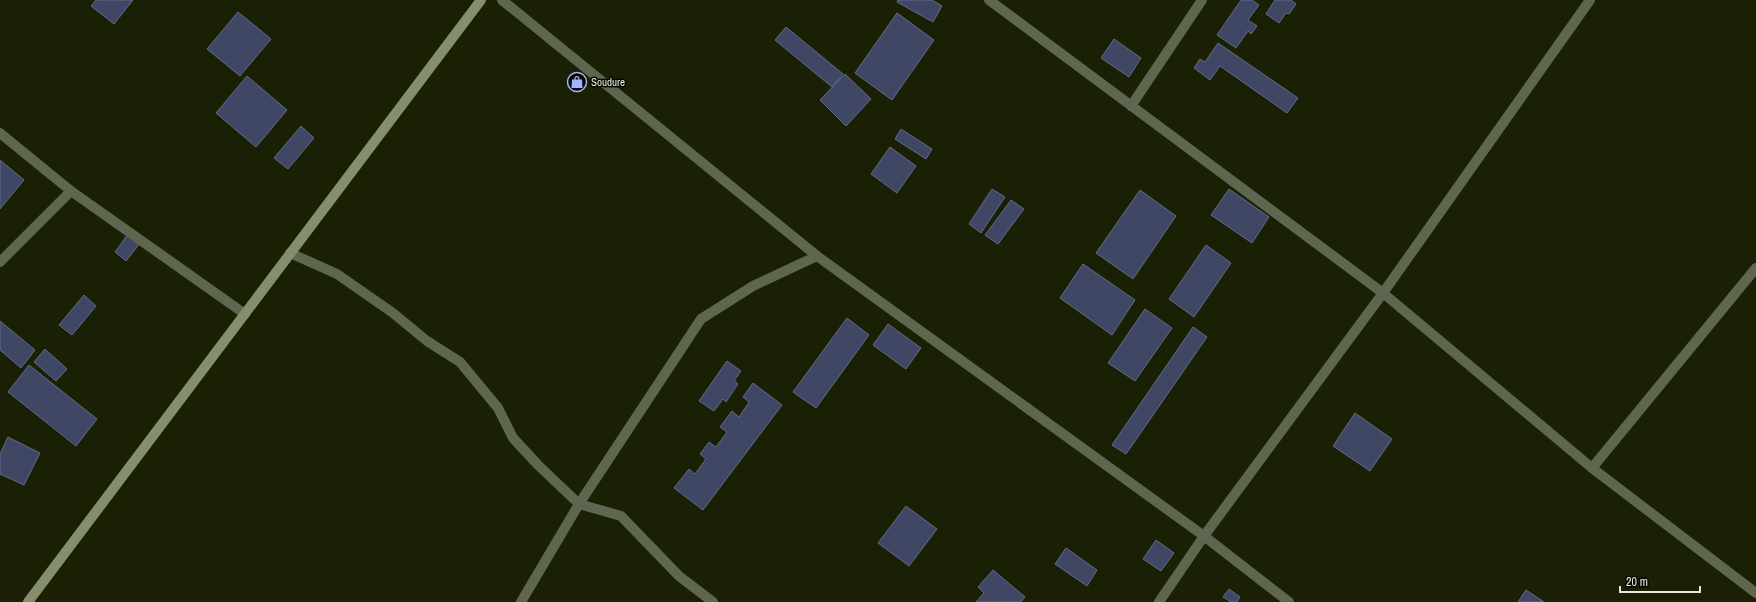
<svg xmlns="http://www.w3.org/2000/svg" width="1756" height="602" viewBox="0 0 1756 602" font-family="'Archivo Narrow',sans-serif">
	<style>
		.building { fill: #404764; stroke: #626a89 }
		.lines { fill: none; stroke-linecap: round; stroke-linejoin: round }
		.street { stroke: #5f6650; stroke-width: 10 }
		.secondary { stroke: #858f6c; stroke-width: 10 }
		.labels { text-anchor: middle; stroke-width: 3; stroke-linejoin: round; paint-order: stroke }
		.poi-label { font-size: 11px; fill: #e5ebd9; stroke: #060901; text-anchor: start }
	</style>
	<rect width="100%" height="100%" fill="#1a2003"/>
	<g class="building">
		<polygon points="96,0 133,0 114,24 91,6"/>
		<polygon points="898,0 932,0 942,6 933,22 897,2"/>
		<polygon points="1241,0 1252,0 1259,5 1248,20 1257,26 1251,34 1248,31 1236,48 1217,35"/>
		<polygon points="1275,0 1291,0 1296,4 1289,14 1286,13 1279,23 1266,14"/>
		<polygon points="238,12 271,39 240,76 207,49"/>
		<polygon points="897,13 934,40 892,100 855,73"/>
		<polygon points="786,27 843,74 832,87 775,40"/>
		<polygon points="1114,39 1141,58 1129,77 1101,58"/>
		<polygon points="1218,43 1298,98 1287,113 1220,66 1210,80 1194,68 1200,59 1205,62"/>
		<polygon points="845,74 871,99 846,126 820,100"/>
		<polygon points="247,76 287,110 256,147 216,113"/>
		<polygon points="301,126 314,138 288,169 274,158"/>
		<polygon points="901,129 932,149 926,159 895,139"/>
		<polygon points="890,147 916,166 897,193 871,174"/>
		<polygon points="0,160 24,180 0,209"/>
		<polygon points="992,189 1005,197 981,233 969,224"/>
		<polygon points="1229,189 1269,217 1252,243 1211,215"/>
		<polygon points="1140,190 1176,216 1133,279 1096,253"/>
		<polygon points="1011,200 1024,209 998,244 985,235"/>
		<polygon points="128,234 140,243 126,261 115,252"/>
		<polygon points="1206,245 1231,263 1194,317 1169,299"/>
		<polygon points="1083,264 1135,300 1112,335 1060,298"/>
		<polygon points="84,295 96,306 72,335 59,325"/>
		<polygon points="1145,309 1172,328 1135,381 1108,363"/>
		<polygon points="847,318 869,335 816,408 793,392"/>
		<polygon points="0,321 35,350 21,368 0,350"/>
		<polygon points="888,324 921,348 906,369 873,345"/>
		<polygon points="1193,327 1207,337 1126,454 1112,445"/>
		<polygon points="45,349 67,369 56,381 34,362"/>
		<polygon points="727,361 741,371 734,381 738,384 726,402 723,399 714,411 699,401"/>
		<polygon points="29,365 97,419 76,446 8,392"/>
		<polygon points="753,383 782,405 703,510 674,488 689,469 695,474 706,459 700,454 709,442 716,447 727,432 720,427 732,411 739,417 749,402 743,397"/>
		<polygon points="1355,413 1392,439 1370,471 1333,446"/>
		<polygon points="8,437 40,453 24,485 0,474 0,454"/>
		<polygon points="906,506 937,529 909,566 878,543"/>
		<polygon points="1156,540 1174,553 1161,571 1143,559"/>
		<polygon points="1066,548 1097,570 1087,586 1055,564"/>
		<polygon points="993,570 1025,597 1021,602 976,602 984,593 978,587"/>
		<polygon points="1229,589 1240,597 1237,602 1231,602 1223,597"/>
		<polygon points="1526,590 1544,602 1518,602"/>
	</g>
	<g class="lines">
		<g class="street">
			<polyline points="502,0 817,256 1204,536 1289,602"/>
			<polyline points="989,0 1383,293 1592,468 1756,593"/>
			<polyline points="1131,106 1202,0"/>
			<polyline points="0,133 71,191 245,314"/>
			<polyline points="290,253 337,274 393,313 427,341 460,362 498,408 513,438 538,465 579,504 621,516 679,576 713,602"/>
			<polyline points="0,262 71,191"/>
			<polyline points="1592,468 1756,268"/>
			<polyline points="521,602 579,504 701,319 753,286 817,256"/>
			<polyline points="1159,602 1204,536 1383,293 1590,0"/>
		</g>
		<polyline class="secondary" points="28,602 481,0"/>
	</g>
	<defs>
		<g id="shop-ring" transform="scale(1)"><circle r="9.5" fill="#060901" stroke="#a0b3fd" stroke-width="1.5"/><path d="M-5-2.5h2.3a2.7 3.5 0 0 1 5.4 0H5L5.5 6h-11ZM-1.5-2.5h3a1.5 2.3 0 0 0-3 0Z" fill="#a0b3fd"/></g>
	</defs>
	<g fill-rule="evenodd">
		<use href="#shop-ring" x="577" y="82"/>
	</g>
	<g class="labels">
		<g class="poi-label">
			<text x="591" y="86">Soudure</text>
		</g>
	</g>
	<path d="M1620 586v6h80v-6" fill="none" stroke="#e5ebd9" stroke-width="2"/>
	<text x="1626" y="586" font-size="12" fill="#e5ebd9" stroke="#060901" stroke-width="3" paint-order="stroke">20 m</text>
</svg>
